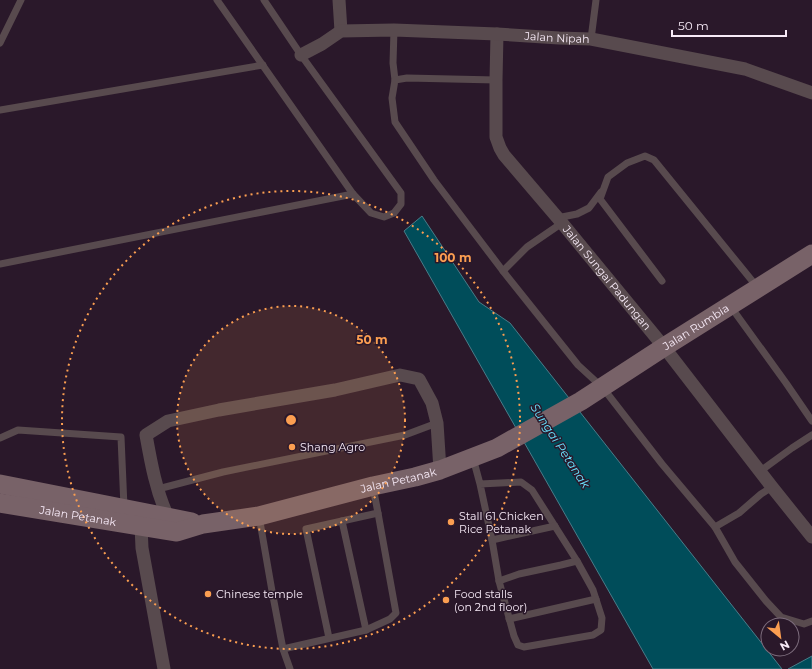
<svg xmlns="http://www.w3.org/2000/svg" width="812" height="669" viewBox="0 0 812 669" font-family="Montserrat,sans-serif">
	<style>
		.water { fill: #004d5a; stroke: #4a7c89 }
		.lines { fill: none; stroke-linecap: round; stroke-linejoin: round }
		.lane { stroke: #584a4e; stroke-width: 7 }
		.street { stroke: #584a4e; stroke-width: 13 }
		.secondary { stroke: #786268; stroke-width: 19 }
		.ring { fill: none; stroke: #fb9e51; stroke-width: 2; stroke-dasharray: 2 4 }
		.poi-dot { fill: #fb9e51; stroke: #2a182a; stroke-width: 1.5 }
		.labels { text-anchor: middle; stroke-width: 3; stroke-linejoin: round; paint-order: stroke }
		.street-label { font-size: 11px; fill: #f7eaf7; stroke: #2a182a }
		.poi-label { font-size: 11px; fill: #f7eaf7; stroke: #2a182a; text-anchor: start }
		.water-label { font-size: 12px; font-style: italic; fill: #69e4ff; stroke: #2a182a }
		.centre { fill: #fb9e51; stroke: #2a182a; stroke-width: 2 }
		.ring-label { font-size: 12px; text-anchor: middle; font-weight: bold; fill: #fb9e51; stroke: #2a182a; stroke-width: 3; stroke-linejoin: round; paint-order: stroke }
	</style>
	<rect width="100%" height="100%" fill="#2a182a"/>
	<g class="water">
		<polygon points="422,216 479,302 510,323 782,669 653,669 404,231"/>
		<polygon points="812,656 812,669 788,669"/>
	</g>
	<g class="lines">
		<g class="lane">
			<polyline points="217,0 353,194 371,213 384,217 394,213 401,204 401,193 301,55 264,0"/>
			<polyline points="394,30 393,63 395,80"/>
			<polyline points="591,39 596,0"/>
			<polyline points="0,43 21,0"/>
			<polyline points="496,80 407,78 395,80 392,98 395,122 434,180 503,271 578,365 603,388 662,464 715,527 735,562 766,601 781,617 804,624 812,621"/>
			<polyline points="0,110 263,65"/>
			<polyline points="557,218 577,214 589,208 601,192"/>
			<polyline points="0,264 353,194"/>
			<polyline points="503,271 527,247 562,223"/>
			<polyline points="662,281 600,199 608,177 627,163 645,156 654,160 758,288"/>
			<polyline points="731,307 786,383 812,421"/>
			<polyline points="0,438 18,430 121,437 124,507"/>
			<polyline points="473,458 480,484 492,540 499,581 514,636 518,645 524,647 593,635 601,630 602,618 593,590 577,561 532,490 521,482 480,484"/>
			<polyline points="759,472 792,448 812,435"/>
			<polyline points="158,489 223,472 405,435 437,423"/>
			<polyline points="259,516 272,591 283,649 290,669"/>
			<polyline points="342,521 366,630"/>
			<polyline points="715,527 739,513 761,494 772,487"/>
			<polyline points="492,540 555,526"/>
			<polyline points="499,581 519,574 561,565 577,561"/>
			<polyline points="509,619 596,599"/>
			<polyline points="329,638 306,529 378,513"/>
			<polyline points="283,649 366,630 390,619 396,613 378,513 373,487"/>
		</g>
		<g class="street">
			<polyline points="339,0 341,31"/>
			<path id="s1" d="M497,34l-1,46v57l4,11 4,7 58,68 102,124 108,140 40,50"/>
			<path id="s2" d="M301,55l21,-11 19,-13 53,-1 103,4 62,4 32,1 154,30 67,24"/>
			<path d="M168,517c-12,-26 -17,-54 -22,-82l22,-14 51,-11 116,-20 65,-15 19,4 13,24 5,20 3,47"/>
			<polyline points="141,526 142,548 164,669"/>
		</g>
		<g class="secondary">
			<polyline points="0,484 192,522"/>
			<path id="s3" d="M0,503l177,29 26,-8 56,-8 114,-30 42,-9 25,-7 57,-22 84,-47 83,-54 148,-93"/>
		</g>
	</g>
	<circle cx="291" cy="420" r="114" fill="#fb9e51" fill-opacity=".12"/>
	<g class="ring">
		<circle cx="291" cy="420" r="114"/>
		<circle cx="291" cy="420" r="229"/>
	</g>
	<g class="poi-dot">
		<circle cx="292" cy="447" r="4"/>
		<circle cx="451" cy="522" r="4"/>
		<circle cx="208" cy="594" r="4"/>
		<circle cx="446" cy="600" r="4"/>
	</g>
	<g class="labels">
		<g class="street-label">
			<text dy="4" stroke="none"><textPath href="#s2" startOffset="263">Jalan Nipah</textPath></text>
			<text dy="4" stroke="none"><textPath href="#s1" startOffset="283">Jalan Sungai Padungan</textPath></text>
			<text dy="4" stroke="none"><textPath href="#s3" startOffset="744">Jalan Rumbia</textPath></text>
			<text dy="4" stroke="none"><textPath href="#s3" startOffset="407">Jalan Petanak</textPath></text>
			<text dy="4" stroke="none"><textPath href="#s3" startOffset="79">Jalan Petanak</textPath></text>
		</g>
		<g class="poi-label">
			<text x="300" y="451">Shang Agro</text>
			<text x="459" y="520">Stall 61 Chicken<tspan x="459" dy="13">Rice Petanak</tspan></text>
			<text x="216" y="598">Chinese temple</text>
			<text x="454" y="598">Food stalls<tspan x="454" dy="13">(on 2nd floor)</tspan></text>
		</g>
		<g class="water-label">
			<text transform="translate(560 446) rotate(57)" y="4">Sungai Petanak</text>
		</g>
	</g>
	<circle cx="291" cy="420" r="6" class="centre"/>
	<g class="ring-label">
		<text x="453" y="262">100 m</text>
		<text x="372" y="344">50 m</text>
	</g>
	<g transform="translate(780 637) rotate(151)"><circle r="19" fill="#2a182a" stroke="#7c6c7c"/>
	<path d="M0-3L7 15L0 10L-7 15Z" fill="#fb9e51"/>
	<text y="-6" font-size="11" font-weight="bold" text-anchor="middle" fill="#f7eaf7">N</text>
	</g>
	<path d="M672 30v6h114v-6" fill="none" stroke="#f7eaf7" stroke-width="2"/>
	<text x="678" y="30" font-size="12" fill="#f7eaf7" stroke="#2a182a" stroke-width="3" paint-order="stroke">50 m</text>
</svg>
